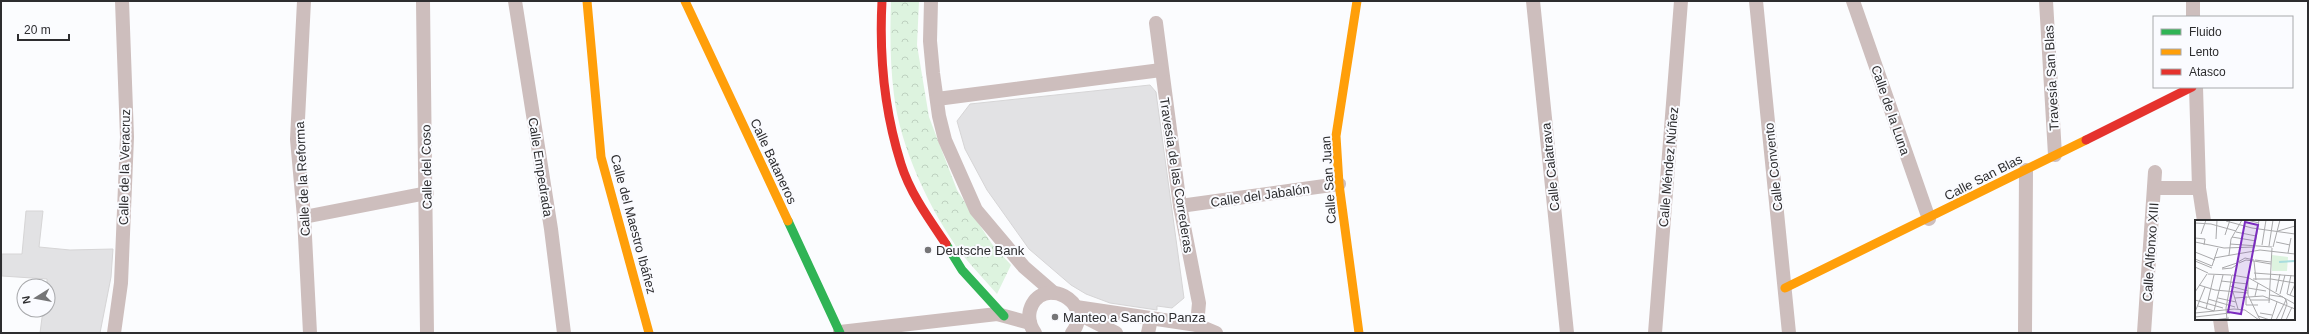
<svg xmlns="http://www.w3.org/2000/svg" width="2309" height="334" viewBox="0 0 2309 334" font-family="Arial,sans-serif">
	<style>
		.park { fill: url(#park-crowns) }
		.building { fill: #e2e2e4; stroke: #d6d5d6 }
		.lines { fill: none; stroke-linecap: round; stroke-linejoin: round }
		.street { stroke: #cdbebd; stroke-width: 14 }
		.fast { stroke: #30b455; stroke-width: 9 }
		.slow { stroke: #ff9f0a; stroke-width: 9 }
		.jam { stroke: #e5322d; stroke-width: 9 }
		.poi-dot { fill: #757577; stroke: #fafbff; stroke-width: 1.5 }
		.labels { text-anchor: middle; stroke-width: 4; stroke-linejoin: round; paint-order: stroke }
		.street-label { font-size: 13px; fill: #2d2d2f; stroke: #fafbff }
		.poi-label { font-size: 13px; fill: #2d2d2f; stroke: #fafbff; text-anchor: start }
		.inset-river { fill: none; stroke: #a8ddde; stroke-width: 2 }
		.inset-road { fill: none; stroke: #a9a9ab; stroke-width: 1 }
		.view { fill: #7b2cbf; fill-opacity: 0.15; stroke: #7b2cbf; stroke-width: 2 }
		.inset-edge { fill: none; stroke: #2d2d2f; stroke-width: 2 }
	</style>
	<defs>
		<pattern id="park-crowns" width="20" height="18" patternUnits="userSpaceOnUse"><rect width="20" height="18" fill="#ddf3df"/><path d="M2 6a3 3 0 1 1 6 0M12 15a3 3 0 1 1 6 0" fill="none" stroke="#bed1c0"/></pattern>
	</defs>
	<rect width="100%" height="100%" fill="#fbfcfe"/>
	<path class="park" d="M891,1h28l-2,44 12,72 28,73 35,54 19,21 -14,29c-12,-14 -25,-27 -36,-41 -31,-42 -61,-106 -67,-158 -4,-31 -4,-63 -3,-94z"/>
	<g class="building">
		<polygon points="1150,85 1156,92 1157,100 1184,298 1172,308 1157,306 1157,310 1110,303 1086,294 1071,285 1029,249 987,190 965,149 957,121 970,104"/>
		<polygon points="26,211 43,211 39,247 70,250 113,249 111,277 100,333 40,333 43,310 48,310 47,279 2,276 2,254 22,254"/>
	</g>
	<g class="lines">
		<g class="street">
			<polyline points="304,1 297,139 304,217 310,333"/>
			<polyline points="423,1 427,333"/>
			<polyline points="515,1 551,229 564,333"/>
			<polyline points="931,1 930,41 933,73 939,116 945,140 976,210 1024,267 1054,293"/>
			<polyline points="1533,1 1567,333"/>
			<polyline points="1756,1 1789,333"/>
			<polyline points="1853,1 1929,219"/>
			<polyline points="2046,1 2055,155"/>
			<polyline points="2193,1 2193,17"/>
			<polyline points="1156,23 1180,206 1199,303 1197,325"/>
			<polyline points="2196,87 2199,188 2204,221"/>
			<polyline points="937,99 1161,70"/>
			<polyline points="2154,188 2199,188"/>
			<polyline points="1180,206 1339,184"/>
			<polyline points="304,217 427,193"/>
			<polyline points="1076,307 1197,325 1216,333"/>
			<polyline points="1077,313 1116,333"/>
			<polyline points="2220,319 2222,333"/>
			<polyline points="840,332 997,314 1030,323"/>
			<polyline points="114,333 121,283 127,137 122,1"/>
			<path d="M1035,333c-5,-7 -7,-15 -5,-23 11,-36 66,-9 42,23"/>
			<polyline points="1148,333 1151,319"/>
			<polyline points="1655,333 1681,1"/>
			<polyline points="2025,333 2026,170"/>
			<polyline points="2144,333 2155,172"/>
		</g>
		<g class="fast">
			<polyline points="788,221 840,333"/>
			<polyline points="946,244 962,270 1004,316"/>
		</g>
		<g class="slow">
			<polyline points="587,1 601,157 649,333"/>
			<polyline points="685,1 788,221"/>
			<polyline points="1357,1 1336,136 1339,184 1359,333"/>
			<polyline points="1785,288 2086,140"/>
		</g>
		<g class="jam">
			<path d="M882,1c-3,57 2,109 19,163 9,29 28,55 45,80"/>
			<polyline points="2086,140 2192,87"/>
		</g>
	</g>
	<g class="poi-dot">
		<circle cx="928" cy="250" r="4"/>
		<circle cx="1055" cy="317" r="4"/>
	</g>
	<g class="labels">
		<g class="street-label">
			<text transform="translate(2051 78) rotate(-93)" y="5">Travesía San Blas</text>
			<text transform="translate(1891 110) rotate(71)" y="5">Calle de la Luna</text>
			<text transform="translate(774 161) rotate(65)" y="5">Calle Bataneros</text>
			<text transform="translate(124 167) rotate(-89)" y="5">Calle de la Veracruz</text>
			<text transform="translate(426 167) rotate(-91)" y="5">Calle del Coso</text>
			<text transform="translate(541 167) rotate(81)" y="5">Calle Empedrada</text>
			<text transform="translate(1550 167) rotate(-96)" y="5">Calle Calatrava</text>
			<text transform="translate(1668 167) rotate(-85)" y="5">Calle Méndez Núñez</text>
			<text transform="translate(1773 167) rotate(-96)" y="5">Calle Convento</text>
			<text transform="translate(1177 175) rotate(81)" y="5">Travesía de las Correderas</text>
			<text transform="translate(1983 177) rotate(-27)" y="5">Calle San Blas</text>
			<text transform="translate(302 179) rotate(-93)" y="5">Calle de la Reforma</text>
			<text transform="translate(1328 180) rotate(-94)" y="5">Calle San Juan</text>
			<text transform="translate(1260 195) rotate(-8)" y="5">Calle del Jabalón</text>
			<text transform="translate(634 224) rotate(75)" y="5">Calle del Maestro Ibáñez</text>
			<text transform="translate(2150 252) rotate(-86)" y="5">Calle Alfonxo XIII</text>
		</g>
		<g class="poi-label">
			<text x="936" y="255">Deutsche Bank</text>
			<text x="1063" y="322">Manteo a Sancho Panza</text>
		</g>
	</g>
	<g transform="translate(2195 220)">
		<rect width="100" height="100" fill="#fbfcfe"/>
		<path d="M77,35l16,2 -1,14h-15z" fill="#ddf3df"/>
		<path class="inset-river" d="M84,42l16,-1"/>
		<path class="inset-road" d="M52,0l12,3M31,1l26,7 43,6M0,3l16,1 25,7M83,11l17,-5M41,12l20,4M6,14l5,-14M30,15l5,-15M37,17l24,4M0,18l10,1 -1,6M21,19l1,-19M0,22l29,6 31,-1M81,22l14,3M35,24l42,3M60,25l4,-25M67,25l4,-25M74,26l4,-26M78,27l7,-27M0,32l20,8M93,33l3,-15M34,35l2,-16 11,-19M19,38l46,-8 35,4M0,39l17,7M60,40l16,2M0,41l17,7M59,41l2,19M59,41l17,3M43,42l7,-4 9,2M44,43l7,-3 8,1M17,46l6,-18M0,47l13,6M27,48l15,-5M27,49l10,-1 6,-4M59,53l41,3M13,54l23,1M37,55l17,3 46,26M96,55l-4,19 8,3M53,58v17l12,25M58,59h18l24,4M26,61l27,3M4,65l16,5 33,3M35,66l18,5M53,68l18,3M0,72l12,-18M38,72l5,17M81,72l4,-18M85,74l5,-19M75,75l13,2 3,3 1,4 -6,16M95,75l5,-11M51,76v9h12M60,76l3,-13M23,78l18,4M40,78l28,-2 32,13M13,79l27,8M0,80l28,8M55,80h20M74,83l3,-55M3,86l16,5 9,-36M11,89l8,-34M0,92l10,-25M0,93l39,-4 11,1 14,10M65,93l12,2M63,96l12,4M0,97l35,-4M19,100l15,-2M32,100l-1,-12 6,-33M76,100l6,-18M81,100l10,-20M91,100l6,-13"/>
		<path class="view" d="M50,2l13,3 -17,89 -13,-2z"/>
		<rect width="100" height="100" class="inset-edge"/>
	</g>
	<rect width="2309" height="334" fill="none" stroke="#2d2d2f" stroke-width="4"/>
	<rect x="2153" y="16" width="140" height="72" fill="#fafbff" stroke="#a8a9ac"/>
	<rect x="2161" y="29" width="20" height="6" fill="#30b455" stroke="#a8a9ac"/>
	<text x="2189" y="36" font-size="12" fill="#2d2d2f">Fluido</text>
	<rect x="2161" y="49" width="20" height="6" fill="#ff9f0a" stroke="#a8a9ac"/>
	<text x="2189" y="56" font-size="12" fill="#2d2d2f">Lento</text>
	<rect x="2161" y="69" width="20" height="6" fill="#e5322d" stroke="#a8a9ac"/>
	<text x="2189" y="76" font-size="12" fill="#2d2d2f">Atasco</text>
	<g transform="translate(36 298) rotate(259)"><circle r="19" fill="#fafbff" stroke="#a8a9ac"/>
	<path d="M0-3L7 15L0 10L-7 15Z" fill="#757577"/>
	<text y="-6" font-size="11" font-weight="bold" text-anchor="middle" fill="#2d2d2f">N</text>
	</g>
	<path d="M18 34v6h51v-6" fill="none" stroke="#2d2d2f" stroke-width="2"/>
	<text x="24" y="34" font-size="12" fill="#2d2d2f" stroke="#fafbff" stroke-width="3" paint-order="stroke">20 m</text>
</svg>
